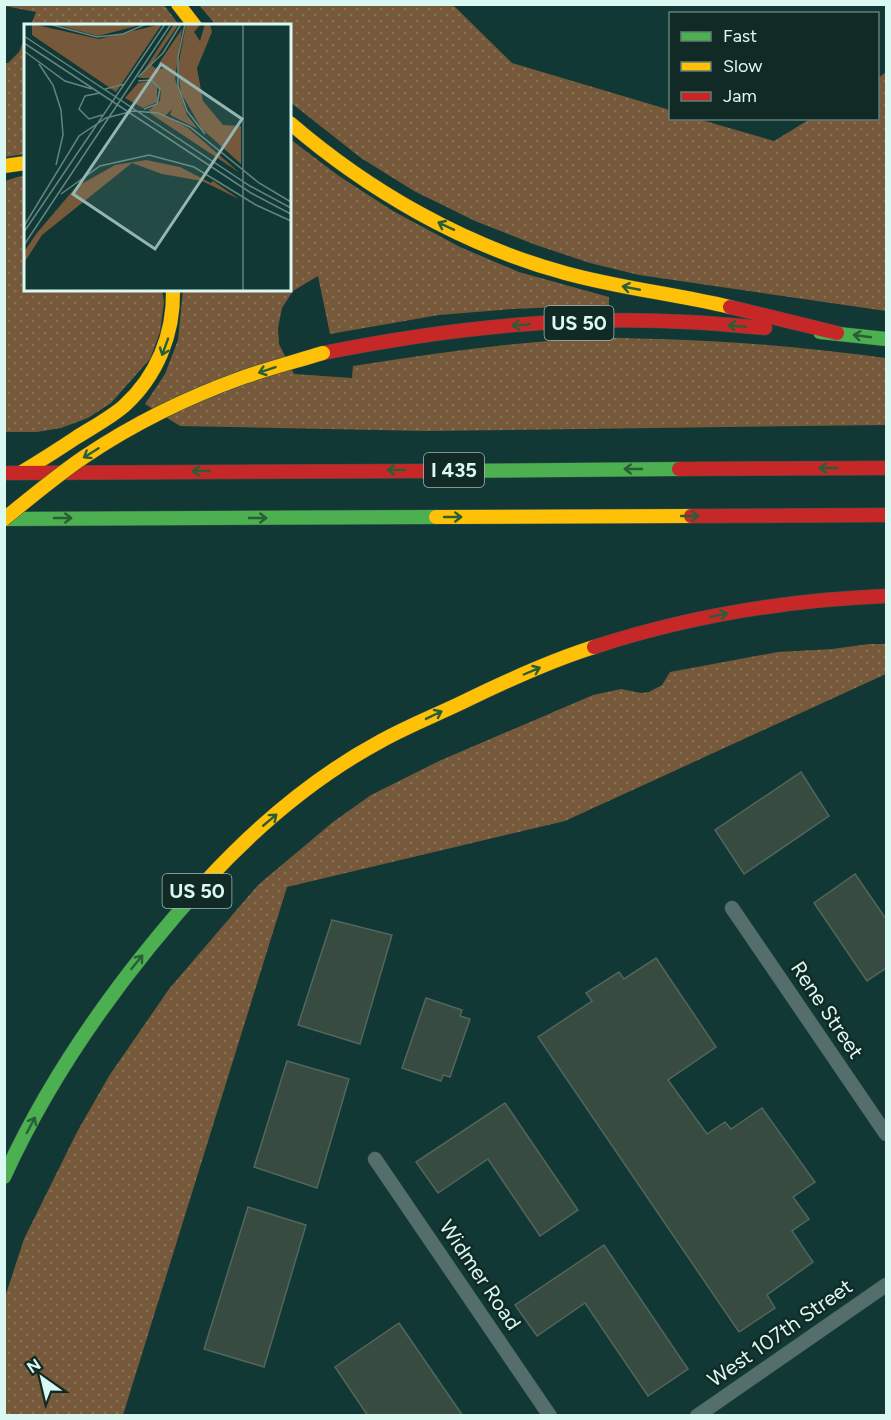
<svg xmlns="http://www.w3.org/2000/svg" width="891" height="1420" viewBox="0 0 891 1420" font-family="Figtree,sans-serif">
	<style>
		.grass { fill: url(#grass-dots) }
		.building { fill: #374b41; stroke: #52665c; stroke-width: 1.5 }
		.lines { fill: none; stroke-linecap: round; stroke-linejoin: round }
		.street-casing { stroke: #37504d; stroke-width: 15 }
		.fast-casing { stroke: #37504d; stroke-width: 15 }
		.slow-casing { stroke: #37504d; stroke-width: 15 }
		.jam-casing { stroke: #37504d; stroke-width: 15 }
		.street { stroke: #546f6b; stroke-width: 14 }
		.fast { stroke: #4caf50; stroke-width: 14 }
		.slow { stroke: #ffc107; stroke-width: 14 }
		.jam { stroke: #c62828; stroke-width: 14 }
		.slow-bridge-casing { stroke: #37504d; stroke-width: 15; stroke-linecap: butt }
		.slow-bridge { stroke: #ffc107; stroke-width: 14 }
		.oneway { stroke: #295f37 }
		.labels { text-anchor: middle; stroke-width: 5; stroke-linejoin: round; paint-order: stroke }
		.shield { fill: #112a26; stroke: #9ebbb6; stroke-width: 1.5 }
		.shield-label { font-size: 20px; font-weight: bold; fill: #dbf9f3 }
		.street-label { font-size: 21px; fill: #dbf9f3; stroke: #112a26 }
		.inset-road { fill: none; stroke: #628580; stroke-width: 1.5 }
		.view { fill: #94b5b0; fill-opacity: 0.15; stroke: #94b5b0; stroke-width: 3 }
		.inset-edge { fill: none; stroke: #dbf9f3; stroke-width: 3 }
	</style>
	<defs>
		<pattern id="grass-dots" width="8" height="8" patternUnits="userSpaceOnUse" patternTransform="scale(1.5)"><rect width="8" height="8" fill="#75593a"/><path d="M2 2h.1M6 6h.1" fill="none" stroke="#887257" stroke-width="1.8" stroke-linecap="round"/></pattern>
	</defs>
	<rect width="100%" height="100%" fill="#113834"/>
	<g class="grass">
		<polygon points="4,5 164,5 179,25 31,25 36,12 5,6"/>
		<polygon points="199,5 453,5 512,63 670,110 670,118 698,119 774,141 810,119 878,118 878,78 886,72 886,311 639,275 590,263 536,245 475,221 414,191 361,158 290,102 290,26 216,25"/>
		<polygon points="25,37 25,154 5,157 5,63 8,63 19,52"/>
		<path d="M290,139l49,37 54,35 67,36 59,25 90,25v8l-97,4 -73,6 -109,19 -12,-58 -25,15 -11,17 -4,20 1,16 15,30 58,4 1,-12c82,-13 164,-25 248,-28 20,-1 40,1 59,1 76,2 151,9 226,19v67l-460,6 -246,-5 -35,-22 20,-30 13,-34 5,-50h107z"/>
		<polygon points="25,176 26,290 162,290 164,302 160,332 150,359 111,403 88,418 61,428 37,432 5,432 5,181 17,177"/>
		<polygon points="869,644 886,644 886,674 565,821 287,887 123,1415 5,1415 5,1297 24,1239 77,1132 109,1076 169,989 258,885 333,822 371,795 439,761 593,695 621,689 641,693 649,692 662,685 670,672 778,652 832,649"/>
	</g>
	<g class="building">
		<polygon points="801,772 829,816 744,874 715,830"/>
		<polygon points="855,874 886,919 886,968 867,981 814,903"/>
		<polygon points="332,920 392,935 360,1044 298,1025"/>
		<polygon points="656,958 716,1047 668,1080 707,1134 725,1122 731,1129 762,1108 815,1182 793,1197 809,1219 792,1231 813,1262 767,1295 775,1308 739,1332 538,1037 592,1001 586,993 619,972 624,979"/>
		<polygon points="426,998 462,1010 460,1016 470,1019 450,1077 443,1075 441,1081 402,1068"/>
		<polygon points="287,1061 349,1079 317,1188 254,1167"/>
		<polygon points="505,1103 578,1210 540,1236 488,1159 438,1193 416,1162"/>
		<polygon points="248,1207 306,1225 264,1367 204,1349"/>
		<polygon points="604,1245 688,1369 648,1396 585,1303 537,1336 515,1305"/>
		<polygon points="399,1323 463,1416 368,1416 335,1367"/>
	</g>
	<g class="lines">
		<g class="street-casing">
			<g id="street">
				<polyline points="732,908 886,1134"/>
				<polyline points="375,1159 550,1416"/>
				<polyline points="697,1416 886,1285"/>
			</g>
		</g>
		<g class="fast-casing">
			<g id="fast">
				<polyline points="820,332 886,339"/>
				<polyline points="435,471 679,469"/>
				<polyline points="4,519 436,517"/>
				<path d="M4,1177c50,-110 122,-208 203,-297"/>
			</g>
		</g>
		<g class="slow-casing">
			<g id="slow">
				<polyline points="178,4 195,26"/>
				<path d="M290,123c79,68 173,122 275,150 54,15 110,21 165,34"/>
				<polyline points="4,166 26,163"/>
				<path d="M22,472c18,-11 37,-23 55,-35 16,-10 33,-19 47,-31 33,-30 50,-72 49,-116"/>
				<polyline points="436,517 691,516"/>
				<path d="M207,880c50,-54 109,-104 174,-139 27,-15 55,-26 82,-39 43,-21 86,-41 131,-55"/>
			</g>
		</g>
		<g class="jam-casing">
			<g id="jam">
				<polyline points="730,307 837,333"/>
				<path d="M323,353c119,-24 242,-38 364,-31 26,1 52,4 78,6"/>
				<polyline points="679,469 886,468"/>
				<polyline points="4,473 435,471"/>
				<polyline points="691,516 886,515"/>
				<path d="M594,647c95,-31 192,-47 292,-51"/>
			</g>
		</g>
		<use href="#street" class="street"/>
		<use href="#fast" class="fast"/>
		<use href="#slow" class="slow"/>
		<use href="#jam" class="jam"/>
		<g class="slow-bridge-casing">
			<path id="slow-bridge" d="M4,519c26,-21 52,-43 80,-62 49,-33 104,-60 160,-80 26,-9 53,-16 79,-24"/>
		</g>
		<use href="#slow-bridge" class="slow-bridge"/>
	</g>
	<defs><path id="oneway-shaft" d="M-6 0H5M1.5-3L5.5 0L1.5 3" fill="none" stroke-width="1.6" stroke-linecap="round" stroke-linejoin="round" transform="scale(1.5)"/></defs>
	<g class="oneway">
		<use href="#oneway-shaft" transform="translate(446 226) rotate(-155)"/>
		<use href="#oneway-shaft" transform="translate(631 288) rotate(-169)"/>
		<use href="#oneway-shaft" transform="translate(521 325) rotate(175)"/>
		<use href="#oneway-shaft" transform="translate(737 326) rotate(-176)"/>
		<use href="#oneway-shaft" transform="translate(862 336) rotate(-172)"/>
		<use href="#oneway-shaft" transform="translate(165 347) rotate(110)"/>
		<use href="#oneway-shaft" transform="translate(267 370) rotate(161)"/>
		<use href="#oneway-shaft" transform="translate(91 453) rotate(148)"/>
		<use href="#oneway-shaft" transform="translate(828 468) rotate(180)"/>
		<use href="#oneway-shaft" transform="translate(633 469) rotate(180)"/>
		<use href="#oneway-shaft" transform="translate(396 470) rotate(180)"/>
		<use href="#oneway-shaft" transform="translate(201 471) rotate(180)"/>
		<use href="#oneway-shaft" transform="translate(690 516)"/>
		<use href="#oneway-shaft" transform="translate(453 517)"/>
		<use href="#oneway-shaft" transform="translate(63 518)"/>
		<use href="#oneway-shaft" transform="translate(258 518)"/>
		<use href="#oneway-shaft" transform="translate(719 615) rotate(-11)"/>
		<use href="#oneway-shaft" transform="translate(532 671) rotate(-23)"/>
		<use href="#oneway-shaft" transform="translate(434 715) rotate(-26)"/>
		<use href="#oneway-shaft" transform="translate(270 820) rotate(-40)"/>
		<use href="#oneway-shaft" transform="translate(137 962) rotate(-51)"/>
		<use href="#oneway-shaft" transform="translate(31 1125) rotate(-62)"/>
	</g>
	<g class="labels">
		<g class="shield">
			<rect x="544.5" y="306" width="69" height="34" rx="4.5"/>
			<rect x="424" y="453" width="60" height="34" rx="4.5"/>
			<rect x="162.5" y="874" width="69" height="34" rx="4.5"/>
		</g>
		<g class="shield-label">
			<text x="579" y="330">US 50</text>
			<text x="454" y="477">I 435</text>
			<text x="197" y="898">US 50</text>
		</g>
		<g class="street-label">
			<text transform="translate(827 1010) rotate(56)" y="7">Rene Street</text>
			<text transform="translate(480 1275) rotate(56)" y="7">Widmer Road</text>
			<text transform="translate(780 1333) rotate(-35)" y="7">West 107th Street</text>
		</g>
	</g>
	<g transform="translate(24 24)">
		<rect width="267" height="267" fill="#113834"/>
		<path d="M8,0l67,15 63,-15 -46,68 -84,-57zM30,0h90l-46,12zM150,0h5l-28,41 7,5 5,-2 -4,-5 23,-34 -7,50 12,36 11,14 -28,-14 2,-6 -7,7 23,12 52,45 -89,-59 -2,-4 11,-9 1,-11 -12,-12h-10zM162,0h15l-7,8 6,9 5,-17h5l2,8 -15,36 6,33 20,24 18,1v38l-39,-35 -21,-36 -3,-26zM127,57l6,6v15l-14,6 -18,-10 13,-15zM122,136l34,7 31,16 2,-2 26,18 -37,-18 -40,-7 -30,-11 -90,72 -18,28v-11l12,-18 40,-47 39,-22z" fill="#75593a"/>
		<path class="inset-road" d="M25,0l48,13 26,-3 23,-10M161,0l-7,33v29l9,25 18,23M219,0v267M0,12l226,150 41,22M0,19l227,150 40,21M0,27l41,30 27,8M15,40l14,21 8,25 2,25 -7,30M114,53l25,-24 18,-29M114,57l13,-1 9,9 -3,15 -13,5M81,65l20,-5M76,69l-15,3 -6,13 10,10 13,-4M37,170l39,-28 49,-11 45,12 62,38 35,16M0,202l55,-90 27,-18 27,-7 25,2 32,14 69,56 32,19M0,208l141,-208M0,221l147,-221"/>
		<path class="view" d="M137,40l81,55 -87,130 -82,-55z"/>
		<rect width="267" height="267" class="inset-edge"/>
	</g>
	<rect width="891" height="1420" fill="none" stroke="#dbf9f3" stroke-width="12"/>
	<rect x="669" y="12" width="210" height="108" fill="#112a26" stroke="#627d78" stroke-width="1.5"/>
	<rect x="681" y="32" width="30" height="9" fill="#4caf50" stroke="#627d78" stroke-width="1.5"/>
	<text x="723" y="42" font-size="18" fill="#dbf9f3">Fast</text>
	<rect x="681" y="62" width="30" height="9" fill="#ffc107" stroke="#627d78" stroke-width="1.5"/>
	<text x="723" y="72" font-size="18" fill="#dbf9f3">Slow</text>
	<rect x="681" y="92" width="30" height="9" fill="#c62828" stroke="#627d78" stroke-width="1.5"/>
	<text x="723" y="102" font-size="18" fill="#dbf9f3">Jam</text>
	<g transform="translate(42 1378) rotate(326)" stroke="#112a26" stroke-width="4.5" paint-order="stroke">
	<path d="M0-4.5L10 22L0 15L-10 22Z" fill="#dbf9f3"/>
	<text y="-9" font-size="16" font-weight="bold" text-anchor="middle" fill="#dbf9f3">N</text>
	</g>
</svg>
